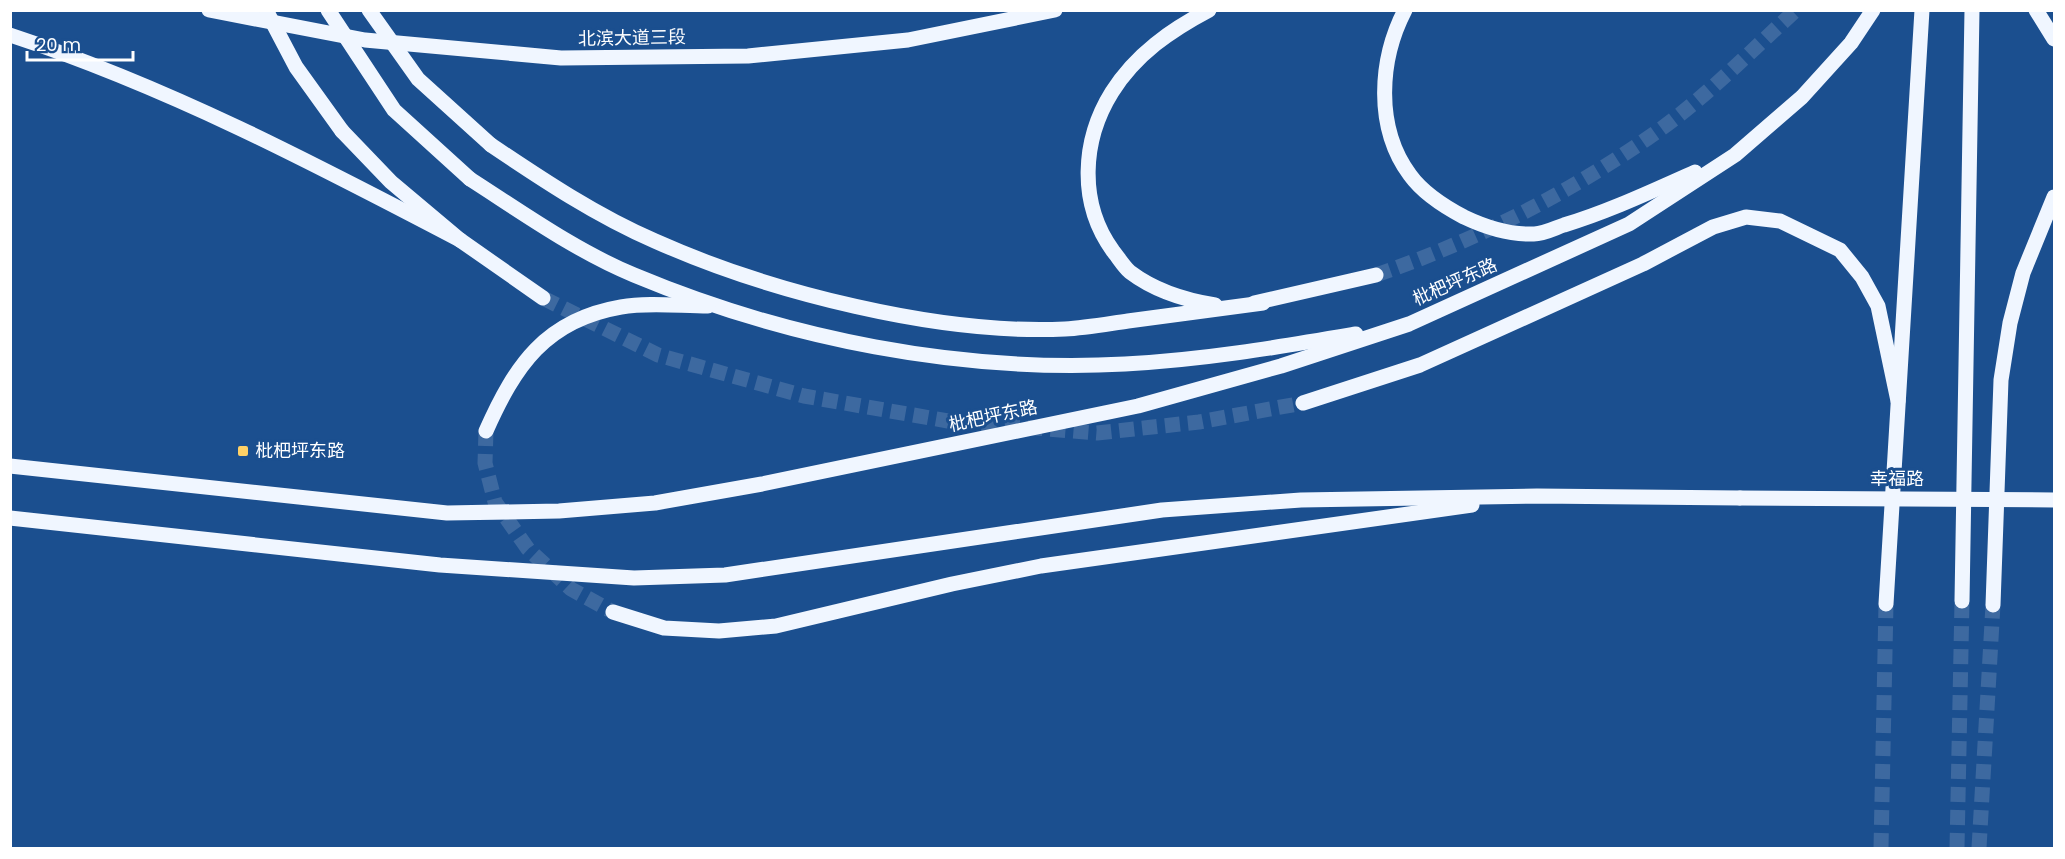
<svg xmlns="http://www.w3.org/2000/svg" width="2065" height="859" viewBox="0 0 2065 859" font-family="Poppins,'Noto Sans SC',sans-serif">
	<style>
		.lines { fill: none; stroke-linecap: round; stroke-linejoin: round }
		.major-tunnel { stroke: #3d69a0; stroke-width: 15; stroke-dasharray: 15 8; stroke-linecap: butt }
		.major { stroke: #f0f6ff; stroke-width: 15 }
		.major-bridge { stroke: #f0f6ff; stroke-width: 15 }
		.poi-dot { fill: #ffd166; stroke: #1b4f8f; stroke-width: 2 }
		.labels { text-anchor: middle; stroke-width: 6; stroke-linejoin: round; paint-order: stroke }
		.street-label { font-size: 18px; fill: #fff; stroke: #1b4f8f }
		.poi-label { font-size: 18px; fill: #fff; stroke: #1b4f8f; text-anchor: start }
	</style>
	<rect width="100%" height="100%" fill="#1b4f8f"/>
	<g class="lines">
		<g class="major-tunnel">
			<path d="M1376,275c96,-33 188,-79 272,-137 53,-36 100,-84 148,-128"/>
			<polyline points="543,298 658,355 804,396 948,421 1097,433 1199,422 1303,403"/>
			<polyline points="486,431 485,463 495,502 528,549 571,589 613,612"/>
			<polyline points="1881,848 1886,604"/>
			<polyline points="1957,848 1962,601"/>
			<polyline points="1979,848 1993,605"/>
		</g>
		<g class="major">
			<polyline points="209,10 365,40 561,58 748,56 908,40 1055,10"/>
			<path d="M1209,10c-38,20 -73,44 -97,82 -30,48 -34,111 1,159 5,6 11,16 17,21 25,19 54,28 85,33"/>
			<path d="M1405,10c-26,50 -30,118 5,165 13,18 35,32 54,42 21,10 46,18 70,17 10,0 21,-6 30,-9 46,-14 88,-34 131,-53"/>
			<polyline points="2036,10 2054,39"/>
			<path d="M10,35c158,52 303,128 450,205"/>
			<polyline points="342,131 391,182 460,240 543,298"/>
			<path d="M491,145c52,35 106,71 164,96 114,51 284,94 410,88 20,-1 42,-5 63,-8 45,-6 90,-12 135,-18"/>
			<path d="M470,179c53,34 106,72 164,96 153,64 326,98 491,89 78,-4 154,-17 231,-30"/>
			<polyline points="1254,303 1376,275"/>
			<polyline points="1303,403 1420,365 1643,264 1713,227 1746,217 1780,221 1840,250 1862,277 1878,306 1898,401"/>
			<path d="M486,431c29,-65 59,-111 135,-124 27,-5 59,-1 87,-1"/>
			<polyline points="10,466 447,513 559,511 655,503 762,484 1138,406 1281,366 1409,324 1629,224 1735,155 1802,97 1851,43 1873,10"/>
			<polyline points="10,518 440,565 634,578 725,575 1162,510 1301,500 1537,496 1740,498"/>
			<polyline points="1962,601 1972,10"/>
			<polyline points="1886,604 1922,10"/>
			<polyline points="1993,605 2001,380 2010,323 2023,273 2054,197"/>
			<polyline points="613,612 664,628 719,631 776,626 952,584 1041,566 1472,505"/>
		</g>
		<g class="major-bridge">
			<polyline points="266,10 296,67 342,131"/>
			<polyline points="328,10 394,110 470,179"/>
			<polyline points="369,10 418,79 491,145"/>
			<polyline points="1740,498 2054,500"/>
		</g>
	</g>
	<rect class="poi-dot" x="237" y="445" width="12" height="12" rx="3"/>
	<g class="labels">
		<g class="street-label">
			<text transform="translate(632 38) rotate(-1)" y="6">北滨大道三段</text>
			<text transform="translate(1455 282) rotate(-24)" y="6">枇杷坪东路</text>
			<text transform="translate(993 416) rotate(-12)" y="6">枇杷坪东路</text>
			<text x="1897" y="485">幸福路</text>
		</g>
		<g class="poi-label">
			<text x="255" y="457">枇杷坪东路</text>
		</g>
	</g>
	<rect width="2065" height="859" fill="none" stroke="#ffffff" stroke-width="24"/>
	<path d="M27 51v9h106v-9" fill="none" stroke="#ffffff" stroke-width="3"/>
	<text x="36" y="51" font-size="18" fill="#ffffff" stroke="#1b4f8f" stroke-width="4.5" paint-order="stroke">20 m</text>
</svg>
